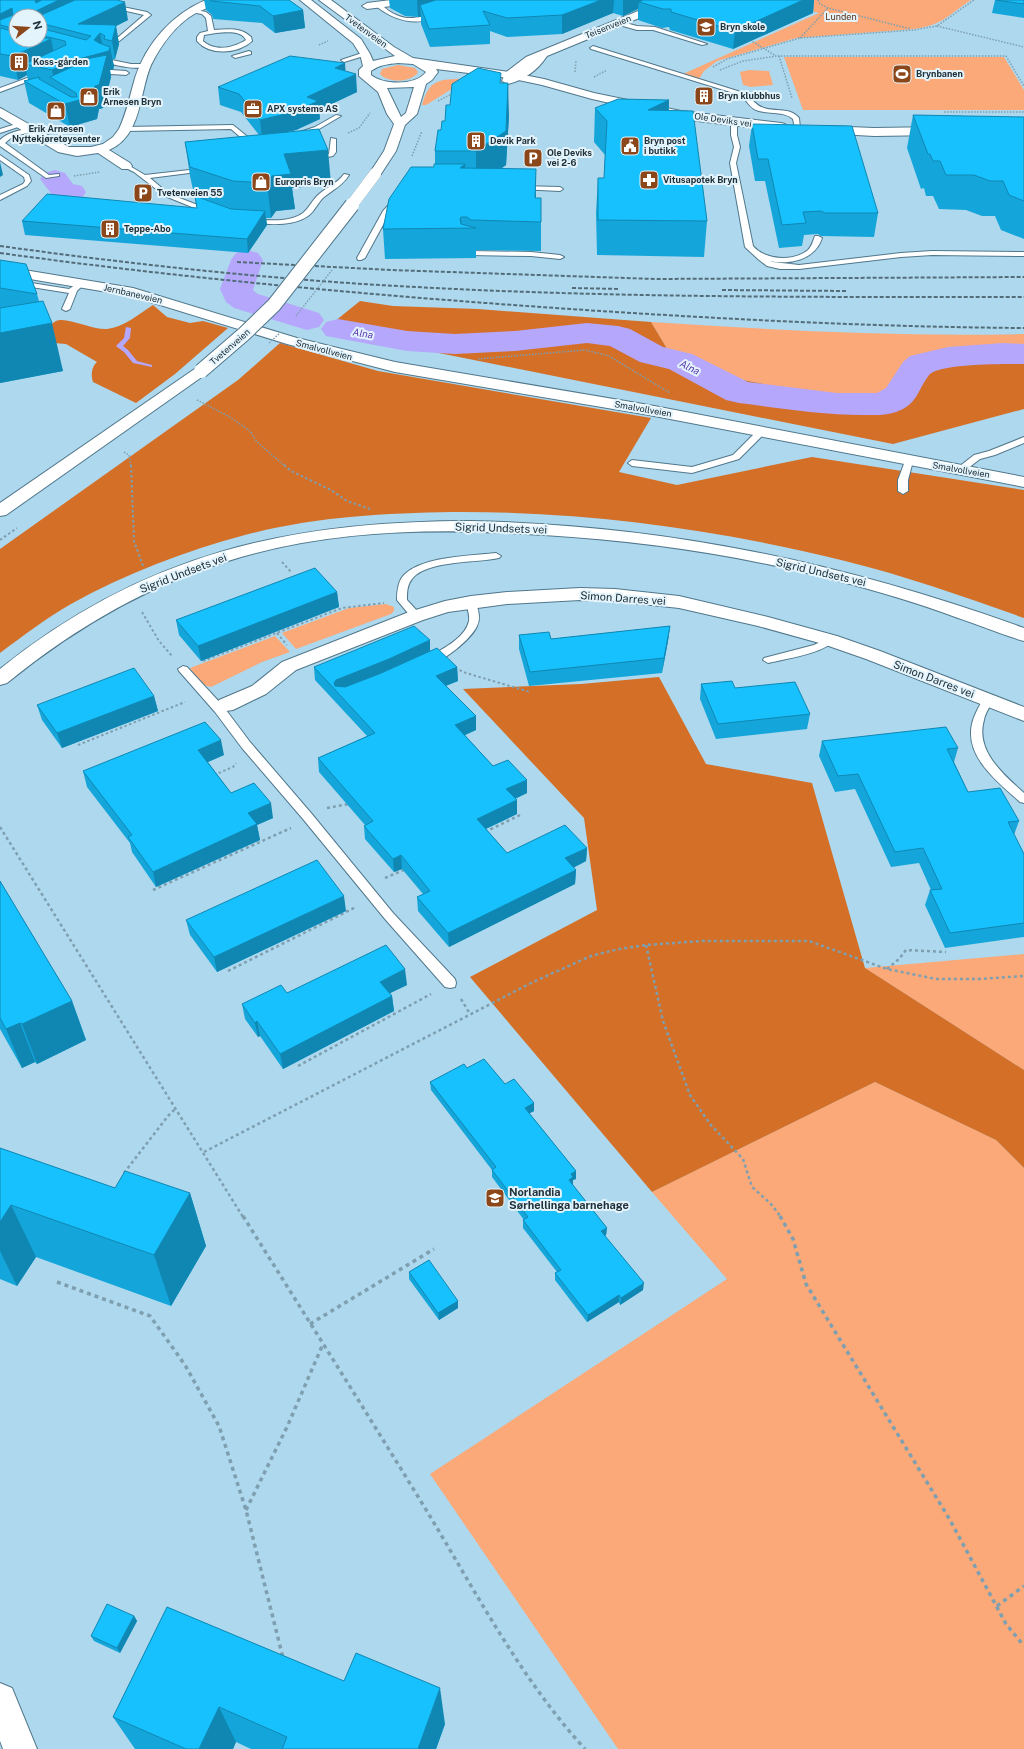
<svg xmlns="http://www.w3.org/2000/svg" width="1024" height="1749" viewBox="0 0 1024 1749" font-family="'Public Sans',sans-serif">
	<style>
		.green { fill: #fba978 }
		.forest { fill: #d46f28 }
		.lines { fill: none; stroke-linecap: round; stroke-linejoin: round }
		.stream { fill: #b5a7fc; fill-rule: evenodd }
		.river { fill: #b5a7fc; fill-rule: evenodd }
		.lane-casing { stroke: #50778b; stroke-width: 2 }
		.street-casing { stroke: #50778b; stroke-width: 2 }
		.secondary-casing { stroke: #50778b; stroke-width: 2 }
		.path-far3 { stroke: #7e9fb0; stroke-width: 1.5; stroke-dasharray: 1.5 1.5; stroke-linecap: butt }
		.path-far2 { stroke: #7e9fb0; stroke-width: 2; stroke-dasharray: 2.5 2.5; stroke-linecap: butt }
		.path-far1 { stroke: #7e9fb0; stroke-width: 2.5; stroke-dasharray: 3 3; stroke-linecap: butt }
		.path { stroke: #7e9fb0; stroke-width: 3.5; stroke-dasharray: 4 4; stroke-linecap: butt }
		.lane { fill: #fff; fill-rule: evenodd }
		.street { fill: #fff; fill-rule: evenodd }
		.secondary { fill: #fff; fill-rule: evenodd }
		.rail { stroke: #536c79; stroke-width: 2; stroke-dasharray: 4 2; stroke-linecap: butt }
		.secondary-bridge-far1-casing { stroke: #50778b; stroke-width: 12; stroke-linecap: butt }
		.secondary-bridge-casing { stroke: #50778b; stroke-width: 16; stroke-linecap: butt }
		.path-bridge { stroke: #7e9fb0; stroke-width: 1.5; stroke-dasharray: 1.5 1.5; stroke-linecap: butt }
		.secondary-bridge-far1 { stroke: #fff; stroke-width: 12 }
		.secondary-bridge { stroke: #fff; stroke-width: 14 }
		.wall { fill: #14a6da; fill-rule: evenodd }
		.shaded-wall { fill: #1087b2 }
		.building { fill: #17c1fe; stroke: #1087b2 }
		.labels { text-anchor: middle; stroke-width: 4; stroke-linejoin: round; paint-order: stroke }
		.far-park-label { font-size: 9px; fill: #5c3218; stroke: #e4f4fd }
		.far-street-label { font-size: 9px; fill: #21313a; stroke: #e4f4fd }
		.far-poi-label { font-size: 9px; font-weight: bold; fill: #21313a; stroke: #e4f4fd; text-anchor: start }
		.far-water-label { font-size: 10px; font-style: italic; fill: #5935ac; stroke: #e4f4fd }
		.street-label { font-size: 11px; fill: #21313a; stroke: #e4f4fd }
		.poi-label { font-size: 11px; font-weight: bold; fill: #21313a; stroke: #e4f4fd; text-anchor: start }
	</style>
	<rect width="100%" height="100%" fill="#aed8ed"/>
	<g class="green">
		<path d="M771,0h200c-23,15 -28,25 -57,29l-118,9 -79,23 -13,10 -5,8 -16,-5 136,-61z"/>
		<polygon points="784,57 1004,57 1024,90 1024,110 803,110"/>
		<path d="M398,65l17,3 3,4c-6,11 -31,11 -38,2l2,-5z"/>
		<polygon points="749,70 769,71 773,85 751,87 743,85 740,72"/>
		<path d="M465,79l-10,8 -29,18h-4c7,-26 18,-26 43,-26z"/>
		<path d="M651,322c124,8 248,15 373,12v27l-33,-6 -75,7 -24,36h-55l-105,-20 -60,-21z"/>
		<polygon points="386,604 394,607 394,611 391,614 296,649 282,633 349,608"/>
		<polygon points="275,636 290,652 262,662 211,687 201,684 190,668"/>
		<polygon points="1024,954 1024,1070 865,968"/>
		<polygon points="875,1082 996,1140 1024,1168 1024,1749 618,1749 430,1474 727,1279 652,1192"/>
	</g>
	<g class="forest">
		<polygon points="360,301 393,306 478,309 651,322 672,357 732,378 837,398 892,398 916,362 991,355 1024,361 1024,409 893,444 324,330"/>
		<path d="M153,305l14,12 23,6 13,-2 25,7 -53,46 -39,29 -43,-21c-2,-6 -2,-15 4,-20l-31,-18 -48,-4 -18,-14 42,7c4,-4 9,-9 14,-12 10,-5 36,9 51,8 17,-2 32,-15 46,-24z"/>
		<path d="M280,343l98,28 273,47 -32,54 58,13 135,-28 212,33v128c-59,-21 -118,-42 -179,-57 -129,-32 -260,-50 -393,-49 -69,1 -139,5 -207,23 -60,16 -120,39 -174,69 -25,14 -48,32 -71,49v-104l238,-169z"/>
		<polygon points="659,677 706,764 812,783 865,968 1024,1070 1024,1168 996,1140 875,1082 652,1192 470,977 597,910 584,818 463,689 581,684"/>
	</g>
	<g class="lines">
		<polygon class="stream" points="126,327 131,328 130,338 123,346 128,350 137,361 152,365 152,367 133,363 124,352 116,346 124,338"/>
		<g class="river">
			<polygon points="55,170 65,173 73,184 82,186 86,192 82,198 71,201 53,196 40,179 45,173"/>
			<polygon points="247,250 258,253 263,260 253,290 258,294 319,313 324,320 319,327 307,330 234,308 226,302 220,289 231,260 236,253"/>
			<path d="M338,319l69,12 48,3 60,-3 72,-8 31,3 12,3 33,18 29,7 56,28 89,11h40l9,-5 17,-26 7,-6 38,-9 55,-4 21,1v20c-17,0 -85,-1 -95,11 -12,16 -12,30 -33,37 -11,4 -22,3 -33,3 -42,0 -83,-7 -124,-12l-13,-3 -57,-31 -29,-7 -30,-16 -23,-3 -72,8 -60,3 -48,-3 -81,-15 -5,-7 5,-7z"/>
		</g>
		<g class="lane-casing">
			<g id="lane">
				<polygon points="78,0 89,0 147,12 151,15 117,43 115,42 115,40 144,15"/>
				<path d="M376,4c6,-1 8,4 13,7 17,11 28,7 46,2l3,2c-20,13 -45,5 -62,-9z"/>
				<path d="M192,9l14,3 5,4 3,14c13,-1 27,-3 37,7l1,4c-14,13 -42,15 -55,0v-4l3,-4 8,-2 -2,-13 -4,-4 -12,-2 -1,-1zM216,33c9,-1 26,-3 30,7 -13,8 -31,12 -43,1l1,-6z"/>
				<polygon points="618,21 637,26 655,27 707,44 702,45 653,30 637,30 616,24 615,23"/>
				<path d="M593,46l151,47c8,4 10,12 20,15 13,4 25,-1 35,10l1,10 -5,1 -2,-10c-9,-8 -23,-5 -34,-8 -11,-3 -11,-11 -19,-16l-149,-46 -1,-1z"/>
				<polygon points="249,51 251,52 251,54 235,58 232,56"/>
				<polygon points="365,52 367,53 367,55 344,62 341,60"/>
				<path d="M104,53l3,2 -2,3 2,1 24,5h14l3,2c-8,5 -42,-1 -49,-8z"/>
				<polygon points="111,70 126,71 129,73 126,75 111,74 95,79 92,77"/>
				<polygon points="38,74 41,76 40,77 0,92 0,88"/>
				<polygon points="336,115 341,116 319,129 297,136 294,134 315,127"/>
				<path d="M734,120l3,2v13l3,12 -4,16 17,83c12,14 40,16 55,4 4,-4 5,-9 7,-14h3l4,2c-7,22 -32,27 -53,23l4,1 26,3 102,-12 31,-2 92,1v4l-92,-1 -31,2 -102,12h-19l-13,-3 -9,-7 -13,-12 -15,-84 4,-16 -3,-12v-13z"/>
				<polygon points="19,123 21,124 21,126 0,133 0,129"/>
				<polygon points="233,125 249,138 260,142 257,144 245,141 231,129 126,131 123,129 126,127"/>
				<path d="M32,128l3,2 -1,1 -22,6 -7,6 44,32 10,-1v2l-13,2 -46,-32v-6c8,-8 21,-10 32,-12z"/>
				<polygon points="331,138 336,139 336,152 333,156 311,160 311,158 329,154"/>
				<polygon points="0,155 29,175 31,181 27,186 0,200 0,195 23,184 25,181 24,177 0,160"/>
				<polygon points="124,165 128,165 145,175 207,168 207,170 205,171 150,178 169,194 216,212 209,214 165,196 134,172 124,167"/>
				<path d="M344,174l5,1c-6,10 -16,15 -25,22 -6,5 -9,14 -16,19 -16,11 -39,8 -57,7l-4,-2 4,-2c17,1 38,4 52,-6 6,-5 9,-12 14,-17 9,-9 20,-12 27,-22z"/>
				<polygon points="521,186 560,187 563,189 560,191 519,189 519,187"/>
				<polygon points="396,198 400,200 390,212 365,258 361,260 358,260 357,258 383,211 394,199"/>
				<polygon points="462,248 468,248 471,251 531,252 560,255 564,257 560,259 531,256 469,255 462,252"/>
				<polygon points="0,278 69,289 81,281 85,283 77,291 70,309 66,311 62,309 69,293 0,282"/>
				<polygon points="761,429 765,432 764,434 739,459 692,473 632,466 628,463 632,460 692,467 733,455 758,430"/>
				<polygon points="1024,437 1024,443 995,455 980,459 963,472 957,472 955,470 974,455 989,451"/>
				<polygon points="909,458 913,461 908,480 908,491 903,494 898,491 898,480 905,461"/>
				<path d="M496,553l5,3 -2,2c-21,5 -73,2 -87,21 -5,6 -5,13 -5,21l13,14 1,2 -1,2h-8l-15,-18c0,-9 1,-20 8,-26 20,-18 65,-18 91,-21z"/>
				<path d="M471,599l5,3c2,8 5,16 1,24 -5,12 -38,41 -51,37l-1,-2 1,-2c14,-9 39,-20 43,-38 1,-6 -2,-13 -3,-19z"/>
				<path d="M830,637l4,1 1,2c-10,13 -50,19 -67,23l-5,-3 1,-2 50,-13z"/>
				<polygon points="183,666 187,667 223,706 250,742 311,813 393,913 455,979 456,983 455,987 450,988 445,987 385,919 303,819 242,748 215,712 179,671 178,669"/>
				<path d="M988,696l5,4c-3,7 -8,13 -9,20 -9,31 19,54 40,73v10l-4,-1c-20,-18 -50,-41 -49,-70 0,-12 7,-24 13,-34z"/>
			</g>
		</g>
		<g class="street-casing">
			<g id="street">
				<path d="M206,0h14c-5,6 -17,9 -24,13 -20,11 -35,32 -45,52 -12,28 -9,71 -42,85l21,13 2,3 -2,3h-8l-24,-16 -21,3 -19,-4 -58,-35v-9l4,2 65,37h22l12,-3 10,-7 6,-8c8,-17 11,-34 16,-51 11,-34 37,-64 71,-78z"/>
				<polygon points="391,0 422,0 417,3 367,9 362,6 367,3"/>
				<path d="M665,0h14l-1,2 -131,54c-9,14 -23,24 -39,28l-6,-3 3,-8 21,-16z"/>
				<path d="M470,521c195,4 371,41 554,107v13c-22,-6 -44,-16 -66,-23 -40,-15 -81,-27 -123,-38 -95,-25 -193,-39 -291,-45 -101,-7 -205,-6 -303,22 -88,25 -164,69 -234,126l-7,2v-16c143,-115 289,-148 470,-148z"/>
				<polygon points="580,588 615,589 679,596 768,617 837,636 880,651 1024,707 1024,721 866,659 823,644 758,626 679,608 615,601 580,600 507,604 448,612 423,620 296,670 266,694 233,710 226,711 219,710 216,705 219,700 252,686 282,662 409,612 445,601 471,596 507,592"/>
				<polygon points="0,1683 12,1688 37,1749 3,1749 0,1741"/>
			</g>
		</g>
		<g class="secondary-casing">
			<g id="secondary">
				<path d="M300,0h11l50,39 9,15 3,7 22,-5 -76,-56h12l63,47 19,11 96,14 35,7 50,14 87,18 100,12 4,1 2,3 -2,3 -4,1 -100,-12 -89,-20 -50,-14 -33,-7 -73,-9 2,3 -6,8 -6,4 -9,30 -12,11 -9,26 -17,26h-8l-2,-3 15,-23 10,-27 -7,-10 -9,-22 -19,-16v-6l4,-4 -3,-12 -7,-11zM398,63l15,1 13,8c-10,14 -43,13 -55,3v-4c8,-6 17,-7 27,-8zM414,87l-8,26 -5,4 -14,-29z"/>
				<polygon points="824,126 874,128 939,127 943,128 945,131 943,134 939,135 874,136 820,133 818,130 820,127"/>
				<polygon points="0,266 133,288 297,338 395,362 649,405 1024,477 1024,487 649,415 395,372 287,344 131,296 0,274"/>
				<polygon points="201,366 206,368 209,371 206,374 6,515 0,516 0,503 196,368"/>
			</g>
		</g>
		<g class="path-far3">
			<polyline points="818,0 820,4 828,8 911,29"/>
			<polyline points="937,26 1024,47"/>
			<polyline points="800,38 828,8"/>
			<polyline points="750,40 776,56"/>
			<polyline points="319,45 328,41"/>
			<polyline points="779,56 792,98"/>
			<polyline points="713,67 727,59 800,38 914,30 937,26 974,0"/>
			<polyline points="720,70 743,61 777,56 1006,56 1024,86"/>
			<polyline points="575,72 576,61"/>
			<polyline points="594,77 607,70"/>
			<polyline points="438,101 453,93"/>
			<polyline points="944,112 1024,112"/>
			<polyline points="348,133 359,128 370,113"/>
			<polyline points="412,156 422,131"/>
			<polyline points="74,176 100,172"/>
			<polyline points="478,359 585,350 609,356 670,393"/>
			<polyline points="197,400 230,417 250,431 257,442 285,466"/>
			<polyline points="124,452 129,455 131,466"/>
		</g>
		<g class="path-far2">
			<polyline points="131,465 134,541 143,566"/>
			<polyline points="284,465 291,471 331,490 347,501 370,509"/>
			<polyline points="0,540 17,528"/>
			<polyline points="282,562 291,572"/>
			<polyline points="142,612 159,641 172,656"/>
			<polyline points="277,633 287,645"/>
			<polyline points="203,661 342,608 384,603"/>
			<polyline points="455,668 466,673 530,692"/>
			<polyline points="78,745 185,702"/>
			<polyline points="214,775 233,767 236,763"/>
		</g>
		<g class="path-far1">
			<polyline points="327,808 349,804"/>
			<polyline points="0,827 243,1217"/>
			<polyline points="485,832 520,815"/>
			<polyline points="385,878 406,869"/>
			<polyline points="153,890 291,828"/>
			<polyline points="646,945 663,1021 690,1095 710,1124 743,1159 752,1187 771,1204 781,1217"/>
			<polyline points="887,969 899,959 906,950 946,952"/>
			<polyline points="228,971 356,907"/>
			<polyline points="461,999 470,1014"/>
			<polyline points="298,1066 431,994"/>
			<polyline points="204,1152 533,982 591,956 619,949 646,945 702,941 809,941 887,969 936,979 979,979 1024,976"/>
			<polyline points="124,1173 168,1116 176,1108"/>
		</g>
		<g class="path">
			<path d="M243,1216c62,99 124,197 185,297 49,81 93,166 157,236"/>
			<polyline points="780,1216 793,1239 806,1284 950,1520 1006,1624 1024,1646"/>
			<polyline points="57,1282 150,1316 185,1365 219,1426 246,1510 283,1658"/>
			<polyline points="310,1324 434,1249"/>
			<polyline points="246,1510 287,1427 323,1344"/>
			<polyline points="997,1606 1024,1586"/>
		</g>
		<use href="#lane" class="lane"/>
		<use href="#street" class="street"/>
		<use href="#secondary" class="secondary"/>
		<g class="rail">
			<path d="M0,246c138,19 276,34 416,41 202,11 405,10 608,10"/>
			<path d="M0,253c189,26 379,43 570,56 151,10 303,18 454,19"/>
			<polyline points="237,262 391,270 655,279 1024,277"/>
			<polyline points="572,288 620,289"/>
			<polyline points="722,290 846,291"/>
		</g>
		<g class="secondary-bridge-far1-casing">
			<polyline id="secondary-bridge-far1" points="351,206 375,174"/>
		</g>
		<g class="secondary-bridge-casing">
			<polyline id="secondary-bridge" points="201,371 244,334 274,305 352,205"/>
		</g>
		<g class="path-bridge">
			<polyline points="296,316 332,270"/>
			<polyline points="269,343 281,332"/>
		</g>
		<use href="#secondary-bridge-far1" class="secondary-bridge-far1"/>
		<use href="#secondary-bridge" class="secondary-bridge"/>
	</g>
	<g class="wall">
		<path d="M0,0l128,20 -12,6 3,18 -4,15h-3l2,7 -1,4h-3l1,7 -8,31 -4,1 -2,10 -27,8 -41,-24 -5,-22 4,-1 -1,-5 -9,5 -18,-4zM16,16h24v24h-24z"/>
		<polygon points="204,0 289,0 303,10 305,28 275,33 262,23 213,19 212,15 206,10"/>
		<polygon points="389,0 814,0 813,13 733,49 670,30 669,27 662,28 638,20 638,9 623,16 613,13 562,34 507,37 490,31 490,44 430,47 421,24 421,17 418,17 405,16 390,8"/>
		<polygon points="995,0 1024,0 1024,18 992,13"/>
		<polygon points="345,63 345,71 357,92 319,110 320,119 296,130 287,132 331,184 292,188 295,209 276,211 271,218 266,218 267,225 248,253 25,235 22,221 197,208 190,176 185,142 259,135 241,112 220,105 218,87"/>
		<polygon points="501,83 509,116 506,165 502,168 536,198 541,198 541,251 476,250 476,258 385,259 383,229 434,167 435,164 435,151 441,130 445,121 450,105"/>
		<polygon points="669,100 669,110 707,221 704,257 597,255 596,213 598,178 604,178 605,155 594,142 595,108"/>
		<polygon points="913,115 1024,117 1024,239 1001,230 995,216 982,216 966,210 939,209 933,196 926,196 924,188 921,189 907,148"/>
		<polygon points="752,124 878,213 874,237 821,236 818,234 804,235 802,246 779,248 765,181 755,181 749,146"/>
		<polygon points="0,260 37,294 39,301 63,371 0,383"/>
		<polygon points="337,592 339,607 201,661 179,635 176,620"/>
		<polygon points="670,626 668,641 662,673 529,686 519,649 519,635 551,639"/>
		<polygon points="430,651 457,667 458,681 446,686 476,716 476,730 465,735 493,766 527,780 527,793 515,799 517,814 486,829 507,853 587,848 586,861 573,868 576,870 575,884 449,947 418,911 417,897 423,894 402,869 394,872 365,839 364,826 365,825 319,772 318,758 367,736 315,680 314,667"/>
		<polygon points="701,684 735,688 810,714 807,729 716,739 700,699"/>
		<polygon points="154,696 158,711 62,748 42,720 37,705"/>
		<polygon points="822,741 958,748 954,762 968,792 1019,821 1014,835 1024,854 1024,937 945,948 925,905 930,890 931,890 919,863 891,867 855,789 835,792 819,756"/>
		<polygon points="224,755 208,762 231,793 273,818 257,825 260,840 156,887 132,852 130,843 87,787 83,771"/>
		<polygon points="0,881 72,1001 86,1040 37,1064 35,1062 22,1068 0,1029"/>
		<polygon points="346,911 217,972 190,935 186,920"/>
		<polygon points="407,985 390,993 392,996 394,1011 283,1069 260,1036 258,1037 245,1019 242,1004 287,993"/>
		<polygon points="430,1082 505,1084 534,1103 534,1111 529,1113 576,1171 576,1179 573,1180 573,1185 572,1185 607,1228 606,1235 605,1236 643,1290 620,1305 619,1302 587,1322 555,1280 555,1273 557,1272 523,1228 523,1220 524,1220 492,1177 492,1170 431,1090"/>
		<polygon points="0,1148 115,1188 190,1193 206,1246 171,1306 36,1257 17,1286 0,1279"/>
		<polygon points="409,1272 458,1308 439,1320 409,1279"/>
		<polygon points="167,1607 445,1724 436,1749 251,1749 236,1742 233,1749 135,1749 113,1717"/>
		<polygon points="134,1616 137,1621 120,1653 94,1641 91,1636"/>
	</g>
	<g class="shaded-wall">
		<polygon points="35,0 79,0 40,16 36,16"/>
		<polygon points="417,0 471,0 420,5 421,17 418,17"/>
		<polygon points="601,0 614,0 613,13 562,34 562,15"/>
		<polygon points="623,0 661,0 639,2 638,9 623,16"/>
		<polygon points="803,0 814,0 813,13 733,49 735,31"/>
		<polygon points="125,2 128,20 116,26 119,44 115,59 112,41 116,26 91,36 78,24"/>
		<polygon points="12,8 16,25 0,25 0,14"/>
		<polygon points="303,10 305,28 275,33 273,16"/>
		<polygon points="100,33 104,52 110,47 114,66 113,70 110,70 111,77 103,108 99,109 97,119 70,127 65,104 93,96 54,79 52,70 94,40"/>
		<polygon points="51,39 56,63 25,64 27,75 18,80 13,56"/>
		<polygon points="345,63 346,79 356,74 357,92 319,110 320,119 296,130 262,138 260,120 307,97 335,68"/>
		<polygon points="508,83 509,116 506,165 476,186 476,151"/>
		<polygon points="669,100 667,133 648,110"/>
		<polygon points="328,150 331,184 292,188 295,209 276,211 271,218 267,183 284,154"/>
		<polygon points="0,162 3,175 0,177"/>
		<polygon points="465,164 466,192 460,168"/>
		<polygon points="536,169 536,197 535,198"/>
		<polygon points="265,211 267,225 248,253 247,239"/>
		<polygon points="461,217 462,228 460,219"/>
		<polygon points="52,323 63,371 0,383 0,333"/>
		<polygon points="337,592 339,607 201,661 198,646"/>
		<polygon points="670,626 668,641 662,673 664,658"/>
		<polygon points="430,640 430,654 338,693 334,683 336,680"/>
		<polygon points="457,667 458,681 437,689 436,676"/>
		<polygon points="154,696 158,711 62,748 57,733"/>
		<polygon points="476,716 476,730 456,739 455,725"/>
		<polygon points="221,740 224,755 201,765 198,750"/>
		<polygon points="527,780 527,793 506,803 506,789"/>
		<polygon points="517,800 517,814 477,833 477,819"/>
		<polygon points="271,803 273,818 257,825 260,840 156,887 153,872 248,813"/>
		<polygon points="587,848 586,861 565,872 565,858"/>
		<polygon points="401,855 402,869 394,872 393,859"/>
		<polygon points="576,870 575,884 449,947 448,933"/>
		<polygon points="344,896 346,911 217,972 214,957"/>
		<polygon points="405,969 407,985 382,997 380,982"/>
		<polygon points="392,996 394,1011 283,1069 280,1054"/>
		<polygon points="72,1001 86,1040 37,1064 22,1024"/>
		<polygon points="257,1021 260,1036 258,1037 255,1023"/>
		<polygon points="20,1023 35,1062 22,1068 6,1029"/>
		<polygon points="534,1103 534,1111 525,1116 525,1108"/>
		<polygon points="576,1171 576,1179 573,1180 573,1185 568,1188 569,1180 571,1174"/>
		<polygon points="190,1193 206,1246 171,1306 154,1255"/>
		<polygon points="11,1205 36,1257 17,1286 0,1251 0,1222"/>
		<polygon points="607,1228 606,1235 601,1238 601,1231"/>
		<polygon points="644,1283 643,1290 620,1305 621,1298"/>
		<polygon points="619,1295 619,1302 587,1322 588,1315"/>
		<polygon points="458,1301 458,1308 439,1320 438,1313"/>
		<polygon points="134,1616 137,1621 120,1653 117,1648"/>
		<polygon points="440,1688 445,1724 436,1749 418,1749"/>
		<polygon points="219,1707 236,1742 233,1749 199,1749"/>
	</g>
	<g class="building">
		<polygon points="0,0 35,0 36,3 42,0 59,0 36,11 36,16 16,16 16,29 0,25 0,20 13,15 12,8 0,14"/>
		<polygon points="75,0 117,0 125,2 78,24 116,25 112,41 104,39 105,36 100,33 94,40 99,43 110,47 109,51 75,60 52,70 25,64 66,45 65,41 40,35 40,28 86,40 91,36 40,23 40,16 39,16"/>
		<polygon points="210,0 289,0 303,10 273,16 260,6 211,1"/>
		<polygon points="436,0 601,0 562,15 507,18 483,11 490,25 429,29 420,5"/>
		<polygon points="643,0 803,0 735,31 671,12 671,9 663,9 639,2"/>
		<polygon points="996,0 1024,0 1024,4"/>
		<polygon points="0,28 16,32 16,40 40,40 40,37 51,39 13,56 0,54"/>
		<polygon points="107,55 99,85 95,86 93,96 65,104 24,81 39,77 39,79 71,97 77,97 76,93 50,77 91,58"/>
		<polygon points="290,56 345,63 335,68 356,74 307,97 318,101 294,112 260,120 239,94 218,87"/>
		<polygon points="478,68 501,73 500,83 508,83 506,131 476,151 435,151 438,130 441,130 442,121 445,121 446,105 450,105 452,84"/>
		<polygon points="618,99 669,100 648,110 693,111 707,221 598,220 598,178 604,178 607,121 595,108"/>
		<polygon points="913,115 1024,117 1024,201 1009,195 1003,181 990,181 974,175 946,175 940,161 933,161 930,154 928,154"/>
		<polygon points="752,124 852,126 878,213 825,213 821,211 803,212 806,223 782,225 768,159 758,159"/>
		<polygon points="319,129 328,150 284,154 291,174 272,176 267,183 233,181 190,167 185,142"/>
		<polygon points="434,164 465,164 460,168 536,169 535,198 541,198 541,222 471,220 467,217 461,217 460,219 461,224 476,228 383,229 389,199 411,167 434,167"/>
		<polygon points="47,194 197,208 195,196 231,209 265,211 247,239 22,221"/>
		<polygon points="0,260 26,264 37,294 0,288"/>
		<polygon points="43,301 52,323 0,333 0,308"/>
		<polygon points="315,568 337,592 198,646 176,620"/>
		<polygon points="414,626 430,640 389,659 336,680 334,683 335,686 345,687 379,674 437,648 457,667 436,676 476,716 455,725 493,766 508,760 527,780 506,789 517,800 477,819 507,853 565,825 587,848 565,858 576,870 448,933 417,897 430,891 401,855 393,859 364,826 373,821 318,758 375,733 314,667"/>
		<polygon points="670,626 664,658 530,672 519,635 549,632 551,639"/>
		<polygon points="134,668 154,696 57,733 37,705"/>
		<polygon points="732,681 735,688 795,682 810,714 718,724 701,684"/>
		<polygon points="205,722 221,740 198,750 231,793 254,783 271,803 248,813 257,824 153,872 128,837 132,835 83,771"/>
		<polygon points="946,727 958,748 947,749 968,792 1000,788 1019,821 1008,822 1024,854 1024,923 950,933 930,890 942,889 923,848 895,852 858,774 838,776 822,741"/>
		<polygon points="317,860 344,896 214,957 186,920"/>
		<polygon points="0,881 72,1001 22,1024 20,1023 6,1029 0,1018"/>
		<polygon points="386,945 405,969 380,982 392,996 280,1054 257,1021 255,1023 242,1004 281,985 287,993"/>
		<polygon points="484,1059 505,1084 514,1079 534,1103 525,1108 576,1171 571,1174 573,1177 569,1180 607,1228 601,1231 644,1283 621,1298 619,1295 588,1315 555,1273 561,1270 523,1220 528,1217 492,1170 496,1167 430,1082 464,1064 467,1068"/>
		<polygon points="0,1148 115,1188 125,1171 190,1193 154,1255 11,1205 0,1222"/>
		<polygon points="429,1260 458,1301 438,1313 409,1272"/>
		<polygon points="107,1604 134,1616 117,1648 91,1636"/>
		<polygon points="167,1607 344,1681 356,1653 440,1688 418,1749 282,1749 287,1737 219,1707 199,1749 186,1749 113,1717"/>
	</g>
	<defs>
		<g id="school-square" transform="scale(1)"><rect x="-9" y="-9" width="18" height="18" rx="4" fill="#8b4719" stroke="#e4f4fd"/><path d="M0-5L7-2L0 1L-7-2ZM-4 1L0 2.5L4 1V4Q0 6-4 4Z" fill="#fff"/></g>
		<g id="building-square" transform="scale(1)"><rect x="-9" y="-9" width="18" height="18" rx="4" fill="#8b4719" stroke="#e4f4fd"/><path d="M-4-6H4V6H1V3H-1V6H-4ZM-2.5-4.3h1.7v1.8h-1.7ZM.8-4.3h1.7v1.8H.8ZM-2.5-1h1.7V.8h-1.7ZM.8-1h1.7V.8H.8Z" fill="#fff"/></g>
		<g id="stadium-square" transform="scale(1)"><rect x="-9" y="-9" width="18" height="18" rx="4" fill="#8b4719" stroke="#e4f4fd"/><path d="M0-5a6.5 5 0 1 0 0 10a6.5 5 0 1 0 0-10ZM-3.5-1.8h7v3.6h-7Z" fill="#fff"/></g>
		<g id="shop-square" transform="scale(1)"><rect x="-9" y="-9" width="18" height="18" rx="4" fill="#8b4719" stroke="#e4f4fd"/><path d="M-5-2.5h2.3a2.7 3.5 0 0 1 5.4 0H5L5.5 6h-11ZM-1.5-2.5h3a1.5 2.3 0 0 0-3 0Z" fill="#fff"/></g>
		<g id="office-square" transform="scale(1)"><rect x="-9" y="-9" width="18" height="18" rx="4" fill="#8b4719" stroke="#e4f4fd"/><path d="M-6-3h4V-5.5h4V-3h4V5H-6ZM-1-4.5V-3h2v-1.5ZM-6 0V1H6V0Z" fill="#fff"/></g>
		<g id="civic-square" transform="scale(1)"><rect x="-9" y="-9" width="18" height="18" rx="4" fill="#8b4719" stroke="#e4f4fd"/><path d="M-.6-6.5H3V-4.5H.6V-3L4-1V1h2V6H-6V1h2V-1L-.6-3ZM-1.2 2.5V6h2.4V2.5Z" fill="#fff"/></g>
		<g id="parking-square" transform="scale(1)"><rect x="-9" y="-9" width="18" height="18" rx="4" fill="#8b4719" stroke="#e4f4fd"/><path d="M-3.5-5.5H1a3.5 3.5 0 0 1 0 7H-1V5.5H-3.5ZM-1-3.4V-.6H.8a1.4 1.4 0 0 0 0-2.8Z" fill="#fff"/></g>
		<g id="pharmacy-square" transform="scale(1)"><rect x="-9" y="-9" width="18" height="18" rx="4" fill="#8b4719" stroke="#e4f4fd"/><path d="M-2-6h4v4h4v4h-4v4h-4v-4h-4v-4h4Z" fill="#fff"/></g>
	</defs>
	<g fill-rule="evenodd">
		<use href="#school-square" x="706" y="27"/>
		<use href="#building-square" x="19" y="62"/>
		<use href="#stadium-square" x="902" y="74"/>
		<use href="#building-square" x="704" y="96"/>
		<use href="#shop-square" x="89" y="97"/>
		<use href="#office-square" x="253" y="109"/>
		<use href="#shop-square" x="56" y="111"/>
		<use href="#building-square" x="476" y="141"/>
		<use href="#civic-square" x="630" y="146"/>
		<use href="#parking-square" x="533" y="158"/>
		<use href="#pharmacy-square" x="649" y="180"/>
		<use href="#shop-square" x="261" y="182"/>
		<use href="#parking-square" x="143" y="193"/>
		<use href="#building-square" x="110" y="229"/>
		<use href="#school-square" x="495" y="1198"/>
	</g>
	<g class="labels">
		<g class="far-park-label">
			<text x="841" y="20">Lunden</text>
		</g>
		<g class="far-street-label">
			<text transform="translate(608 27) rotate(-22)" y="3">Teisenveien</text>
			<text transform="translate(366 31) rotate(36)" y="3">Tvetenveien</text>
			<text transform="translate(723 120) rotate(8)" y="3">Ole Deviks vei</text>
			<text transform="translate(133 294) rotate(13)" y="3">Jernbaneveien</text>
			<text transform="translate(230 347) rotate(-41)" y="3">Tvetenveien</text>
			<text transform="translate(324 350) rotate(15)" y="3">Smalvollveien</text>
			<text transform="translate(643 409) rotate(10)" y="3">Smalvollveien</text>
			<text transform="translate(961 470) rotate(10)" y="3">Smalvollveien</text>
		</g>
		<g class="far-poi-label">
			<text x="720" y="30">Bryn skole</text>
			<text x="33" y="65">Koss-gården</text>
			<text x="916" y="77">Brynbanen</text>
			<text x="103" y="95">Erik<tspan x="103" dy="10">Arnesen Bryn</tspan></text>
			<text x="718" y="99">Bryn klubbhus</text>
			<text x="267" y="112">APX systems AS</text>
			<text x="56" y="132" text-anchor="middle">Erik Arnesen<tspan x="56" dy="10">Nyttekjøretøysenter</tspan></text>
			<text x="490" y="144">Devik Park</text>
			<text x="644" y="144">Bryn post<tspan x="644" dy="10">i butikk</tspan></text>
			<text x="547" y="156">Ole Deviks<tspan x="547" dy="10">vei 2-6</tspan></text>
			<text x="663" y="183">Vitusapotek Bryn</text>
			<text x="275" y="185">Europris Bryn</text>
			<text x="157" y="196">Tvetenveien 55</text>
			<text x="124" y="232">Teppe-Abo</text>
		</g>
		<g class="far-water-label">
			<text transform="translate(363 333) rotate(9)" y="4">Alna</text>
			<text transform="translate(690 367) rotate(26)" y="4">Alna</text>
		</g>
		<g class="street-label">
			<text transform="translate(501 528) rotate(2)" y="4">Sigrid Undsets vei</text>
			<text transform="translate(821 572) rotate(13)" y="4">Sigrid Undsets vei</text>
			<text transform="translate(183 573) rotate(-21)" y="4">Sigrid Undsets vei</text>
			<text transform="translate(623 598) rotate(4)" y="4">Simon Darres vei</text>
			<text transform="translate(934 679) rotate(21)" y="4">Simon Darres vei</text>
		</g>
		<g class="poi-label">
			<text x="509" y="1196">Norlandia<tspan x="509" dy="13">Sørhellinga barnehage</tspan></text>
		</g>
	</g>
	<g transform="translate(28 28) rotate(73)"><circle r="19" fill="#e4f4fd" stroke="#96a6af"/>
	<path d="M0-3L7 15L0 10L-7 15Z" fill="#8b4719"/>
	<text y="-6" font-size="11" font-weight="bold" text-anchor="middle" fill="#21313a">N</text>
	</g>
</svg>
